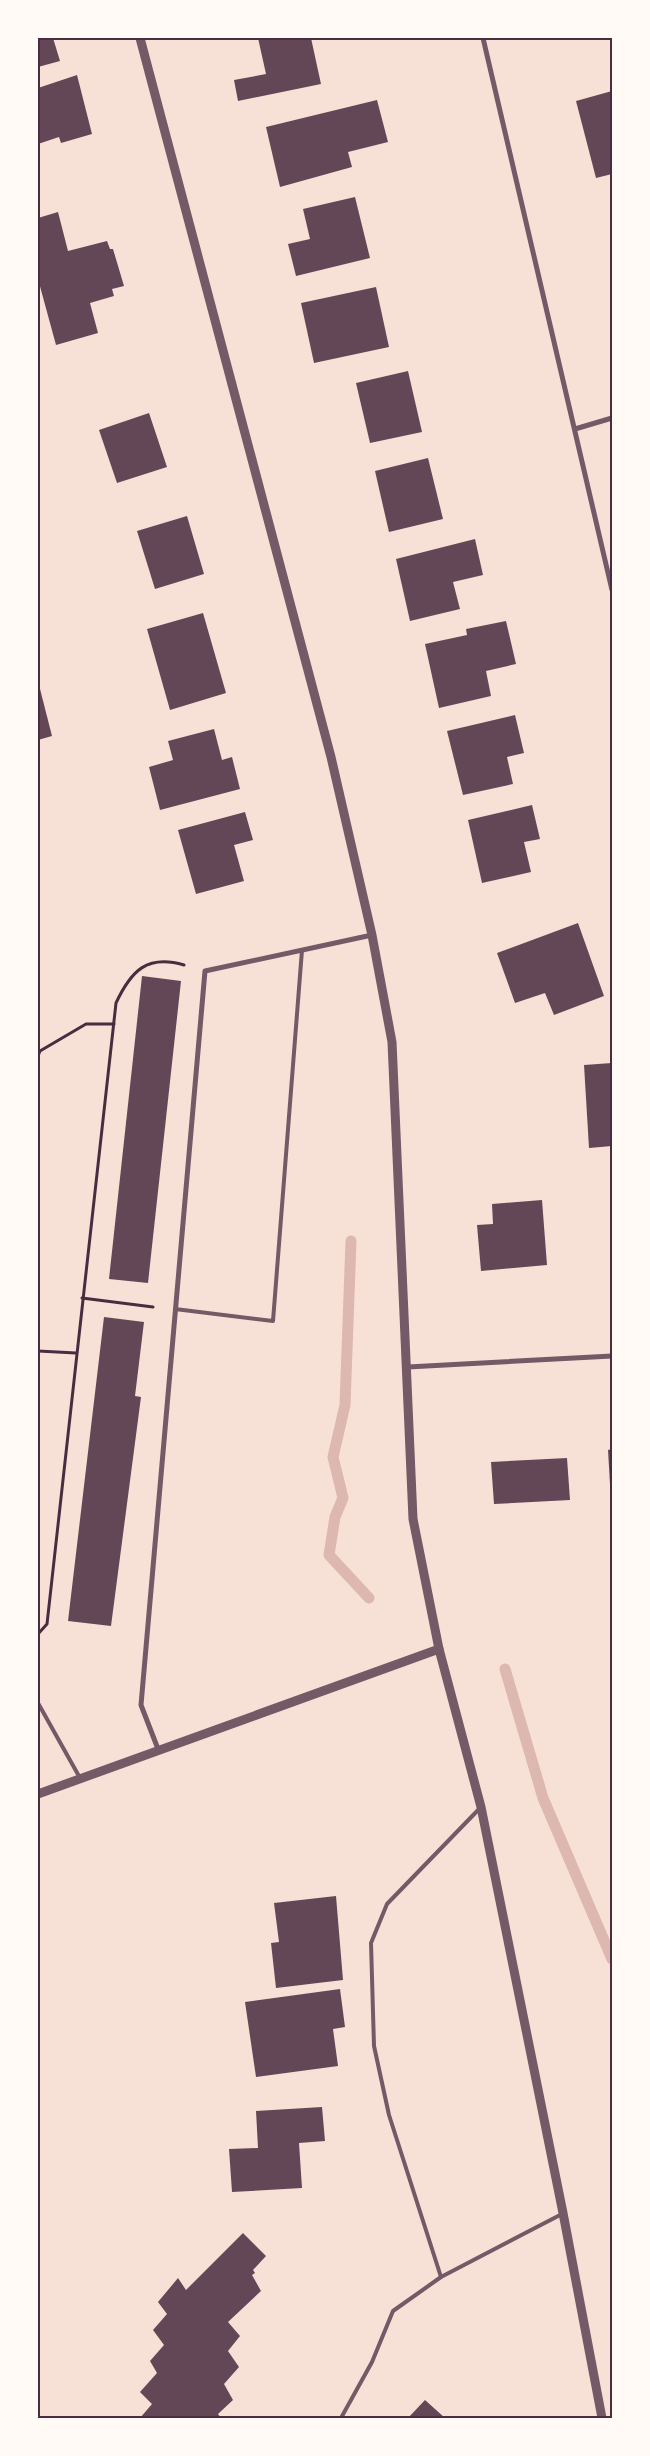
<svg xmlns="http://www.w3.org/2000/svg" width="650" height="2456" viewBox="0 0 650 2456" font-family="'Exo 2',sans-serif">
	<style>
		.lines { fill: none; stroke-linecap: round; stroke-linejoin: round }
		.stream { stroke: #dcb8b0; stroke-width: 11 }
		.building { fill: #644757 }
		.path { stroke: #4a2c40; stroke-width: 3 }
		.service { stroke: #755966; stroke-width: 4 }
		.minor { stroke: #755966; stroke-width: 5 }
		.tertiary { stroke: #755966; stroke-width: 9 }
		.neatline { fill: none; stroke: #4a2c40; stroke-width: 2 }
	</style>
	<rect width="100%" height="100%" fill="#f7e1d7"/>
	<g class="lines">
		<g class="stream">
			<polyline points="351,1241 345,1405 333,1457 343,1498 335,1517 329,1555 369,1598"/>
			<polyline points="505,1669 543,1798 612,1959"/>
		</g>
	</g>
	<g class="building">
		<polygon points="38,38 53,38 60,61 38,67"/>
		<polygon points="258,38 311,38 321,84 238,101 234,80 266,74"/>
		<polygon points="77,75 92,134 61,143 59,137 38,144 38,88"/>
		<polygon points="612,91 612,174 596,178 576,101"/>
		<polygon points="377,100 388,142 348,152 352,167 280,187 266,127"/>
		<polygon points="355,197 370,258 296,276 288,244 310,239 303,209"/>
		<polygon points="58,212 68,251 107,241 110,249 113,249 124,286 112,289 114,296 90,303 98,333 56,345 38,279 38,218"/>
		<polygon points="376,287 389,347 314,363 301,303"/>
		<polygon points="408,371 422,432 370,443 356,383"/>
		<polygon points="149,413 167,467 117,483 99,430"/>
		<polygon points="428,458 443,519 389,532 375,471"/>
		<polygon points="187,516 204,574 155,589 137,531"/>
		<polygon points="475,539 483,575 453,582 460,609 410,621 396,559"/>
		<polygon points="203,613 226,693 170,710 147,629"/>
		<polygon points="506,621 516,664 486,671 491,696 439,708 425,644 467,635 466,629"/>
		<polygon points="38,681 52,736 38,740"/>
		<polygon points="515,715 524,753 507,757 513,784 463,795 447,731"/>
		<polygon points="214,729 222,760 232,757 240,789 160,810 149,767 173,760 168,741"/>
		<polygon points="532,805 540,839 524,842 531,872 482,883 468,820"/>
		<polygon points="245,812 253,840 234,845 244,881 196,894 178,830"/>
		<polygon points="578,923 604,996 554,1015 545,993 515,1003 497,953"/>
		<polygon points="142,976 181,981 148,1283 109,1279"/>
		<polygon points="612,1063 612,1146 589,1148 584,1065"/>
		<polygon points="542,1200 547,1265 481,1271 477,1225 493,1224 492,1204"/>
		<polygon points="104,1317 144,1322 135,1396 141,1397 111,1626 68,1621"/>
		<polygon points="612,1449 612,1501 611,1501 608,1450"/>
		<polygon points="567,1458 570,1500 494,1504 491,1462"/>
		<polygon points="336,1896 343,1980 276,1988 271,1943 279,1942 274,1903"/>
		<polygon points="340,1989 345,2027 333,2029 338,2066 256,2077 245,2002"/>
		<polygon points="322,2107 325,2141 299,2143 302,2188 232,2192 229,2149 258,2148 256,2111"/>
		<polygon points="243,2233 266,2256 253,2270 255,2273 252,2275 261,2291 228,2322 240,2336 228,2351 239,2367 224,2384 233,2400 218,2414 221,2418 140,2418 152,2404 140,2392 157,2373 150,2361 164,2345 153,2330 167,2314 158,2302 178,2278 186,2290"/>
		<polygon points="425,2400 445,2418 408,2418"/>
	</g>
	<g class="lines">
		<g class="path">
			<polyline points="38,1056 40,1051 86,1024 114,1024"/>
			<polyline points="82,1298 153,1307"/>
			<polyline points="38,1351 76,1353"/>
			<path d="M38,1634l9,-10 69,-621c15,-32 31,-49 68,-38"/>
		</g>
		<g class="service">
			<polyline points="175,1309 273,1321 302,950"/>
			<polyline points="38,1703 80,1778"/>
			<polyline points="441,2277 389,2115 374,2046 371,1943 387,1904 481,1807"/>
			<polyline points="341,2418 372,2362 393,2311 441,2277 562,2214"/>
		</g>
		<g class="minor">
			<polyline points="483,38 612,590"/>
			<polyline points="575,429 612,418"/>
			<polyline points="408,1367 612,1356"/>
			<polyline points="158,1749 141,1705 205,971 372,935"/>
		</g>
		<g class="tertiary">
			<polyline points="140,38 331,757 372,935 392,1042 413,1519 439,1649 481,1807 563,2213 602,2418"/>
			<polyline points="38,1794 439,1649"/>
		</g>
	</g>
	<rect width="650" height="2456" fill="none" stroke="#fffaf5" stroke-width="78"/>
	<rect x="39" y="39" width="572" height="2378" class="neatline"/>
</svg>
